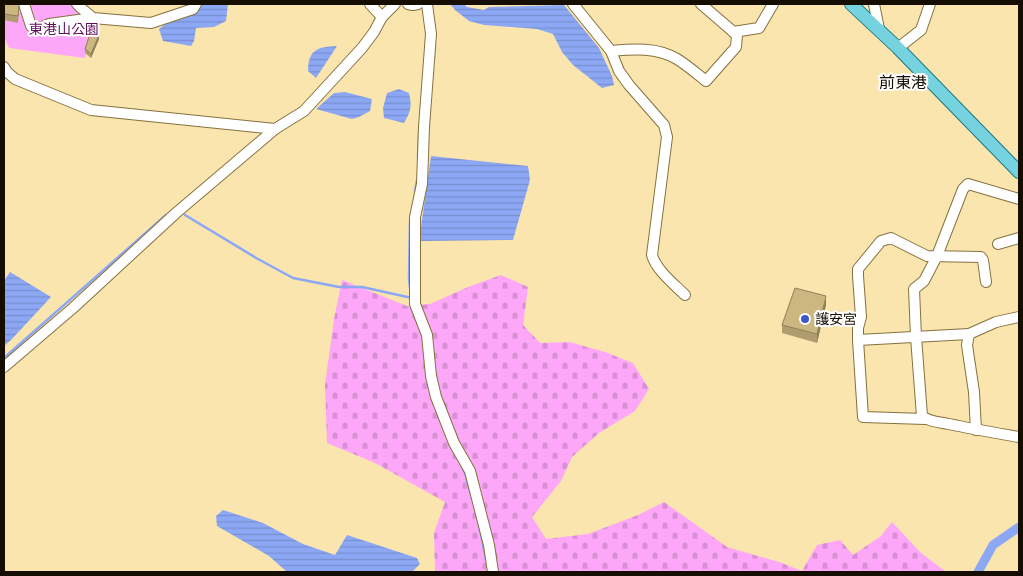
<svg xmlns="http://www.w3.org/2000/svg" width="1023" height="576" viewBox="0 0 1023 576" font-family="Lato,'Noto Sans TC',sans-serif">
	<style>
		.cemetery { fill: url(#cemetery-stones) }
		.green { fill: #fda7f8 }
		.water { fill: url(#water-rules) }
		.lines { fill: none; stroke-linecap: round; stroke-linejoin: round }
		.stream { stroke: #8ca8f5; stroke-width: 2.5 }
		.canal { stroke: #8ca8f5; stroke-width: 9 }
		.minor-casing { stroke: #85713e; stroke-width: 12 }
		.major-casing { stroke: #197a82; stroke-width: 14 }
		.minor { stroke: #fff; stroke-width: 10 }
		.major { stroke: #76d2de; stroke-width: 12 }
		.wall { fill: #af9d6f }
		.shaded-wall { fill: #8f805a }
		.building { fill: #ccb781; stroke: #8f805a }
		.poi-dot { fill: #3c58ca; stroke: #fff; stroke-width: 2 }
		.labels { text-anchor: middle; stroke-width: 4; stroke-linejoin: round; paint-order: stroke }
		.park-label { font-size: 14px; fill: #5c0f5b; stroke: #fff }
		.poi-label { font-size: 14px; fill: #140d00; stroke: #fff; text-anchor: start }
		.quarter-label { font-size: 16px; fill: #140d00; stroke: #fff }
	</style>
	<defs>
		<pattern id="cemetery-stones" width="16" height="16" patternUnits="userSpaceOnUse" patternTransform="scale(1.25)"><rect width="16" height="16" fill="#fda7f8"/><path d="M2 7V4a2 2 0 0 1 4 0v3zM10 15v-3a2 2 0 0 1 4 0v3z" fill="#d88fd3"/></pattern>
		<pattern id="water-rules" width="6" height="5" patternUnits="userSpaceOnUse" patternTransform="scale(1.25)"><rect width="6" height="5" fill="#8ca8f5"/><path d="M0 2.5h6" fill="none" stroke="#788fd0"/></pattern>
	</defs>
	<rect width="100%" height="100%" fill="#fbe5ae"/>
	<polygon class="cemetery" points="501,275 528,287 523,325 540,343 569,342 605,352 633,363 649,389 635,411 599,433 572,457 561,481 532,517 546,539 588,534 638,515 664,502 727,547 779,562 802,571 817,545 840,540 853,555 881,536 892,522 920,552 946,572 435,572 434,533 445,502 375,463 327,443 325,385 334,319 342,280 407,306 430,304 468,287"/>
	<polygon class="green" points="4,4 77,4 93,18 85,58 9,48 4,37"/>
	<g class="water">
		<polygon points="202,4 228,4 226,21 214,27 196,28 194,41 191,46 163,41 159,29 167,23 176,21 191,15"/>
		<polygon points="450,4 464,4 467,7 484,10 489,7 564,5 599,48 612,76 614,85 602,88 573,65 562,52 553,34 537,29 484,25 469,21 455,10"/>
		<path d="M337,46l-21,32 -8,-7c0,-22 10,-24 29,-25z"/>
		<path d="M399,89l10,4c3,13 2,18 -5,30l-20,-5 -1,-10 4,-15z"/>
		<polygon points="345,92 372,99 370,111 359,117 352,119 316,109 334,93"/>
		<polygon points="431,156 528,166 530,180 513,240 419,241"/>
		<polygon points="10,272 51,297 11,340 4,346 4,281"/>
		<polygon points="223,510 263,523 303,544 335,555 347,535 417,558 420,564 412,572 287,572 269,556 217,526 216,516"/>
	</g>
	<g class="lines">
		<g class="stream">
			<polyline points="418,157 419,133"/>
			<polyline points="415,192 417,180"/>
			<polyline points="185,215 258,259 293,278 339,287 362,287 412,298"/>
			<polyline points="410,288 409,278 410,223 411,217"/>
			<polyline points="4,358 166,215"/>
			<polyline points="461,465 465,473 472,498"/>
			<polyline points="479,525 486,559"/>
		</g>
		<polyline class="canal" points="978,572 993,545 1019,527"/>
		<g class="minor-casing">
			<g id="minor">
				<polyline points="24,4 31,26 40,28 49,24 93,18"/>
				<polyline points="77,4 81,8 93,18 151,23 193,9 196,4"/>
				<polyline points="370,4 382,17"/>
				<polyline points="408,4 413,5 418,4"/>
				<polyline points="427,4 431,34 424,127 422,184 415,217 415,304 427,335 431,376 436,397 454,443 470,471 489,545 493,572"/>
				<path d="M573,4l38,47 8,20 10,14 35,40 3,12 -15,118c4,15 22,29 33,40"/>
				<polyline points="874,4 879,29"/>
				<polyline points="733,32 759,28 773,4"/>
				<polyline points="898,48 921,30 930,4"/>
				<path d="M611,51c23,-2 46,-4 66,8 10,6 20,15 29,22l30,-34 1,-12 -36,-31"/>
				<polyline points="4,67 7,72 15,79 91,110 275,129"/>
				<path d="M1019,199l-51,-15 -5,5 -26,67 -13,25 -10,8 2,48 6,79c7,6 18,6 27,8 23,5 47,9 70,13"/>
				<polyline points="998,244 1019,238"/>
				<polyline points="969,334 967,345 974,392 976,430"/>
				<polyline points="858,340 969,334 996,322 1019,317"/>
				<polyline points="4,367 73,308 176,213 275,129 304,111 362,48 374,32 382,17 395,4"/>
				<polyline points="925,419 863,417 858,340 858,328 861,317 858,276 858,269 881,241 891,238 927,256 981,257 983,260 986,282"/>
			</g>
		</g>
		<g class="major-casing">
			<polyline id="major" points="851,4 898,48 1019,172"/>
		</g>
		<use href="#minor" class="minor"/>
		<use href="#major" class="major"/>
	</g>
	<g class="wall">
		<polygon points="4,4 19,10 18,23 4,20"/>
		<polygon points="99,39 91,58 85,53 85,49"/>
		<polygon points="826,305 817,343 782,333 782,325"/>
	</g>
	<g class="shaded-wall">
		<polygon points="99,35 99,39 91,58 91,54"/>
		<polygon points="826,296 826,305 817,343 817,334"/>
	</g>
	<g class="building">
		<polygon points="4,4 19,4 18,16 4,14"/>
		<polygon points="91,31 99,35 91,54 85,49"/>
		<polygon points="795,288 826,296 817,334 782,325"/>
	</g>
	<circle class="poi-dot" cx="805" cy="319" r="5"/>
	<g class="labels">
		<g class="park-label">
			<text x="64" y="34">東港山公園</text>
		</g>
		<g class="poi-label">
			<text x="815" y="324">護安宮</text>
		</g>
		<g class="quarter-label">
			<text x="903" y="88">前東港</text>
		</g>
	</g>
	<rect width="1023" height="576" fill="none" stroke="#140d00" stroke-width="10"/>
</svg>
